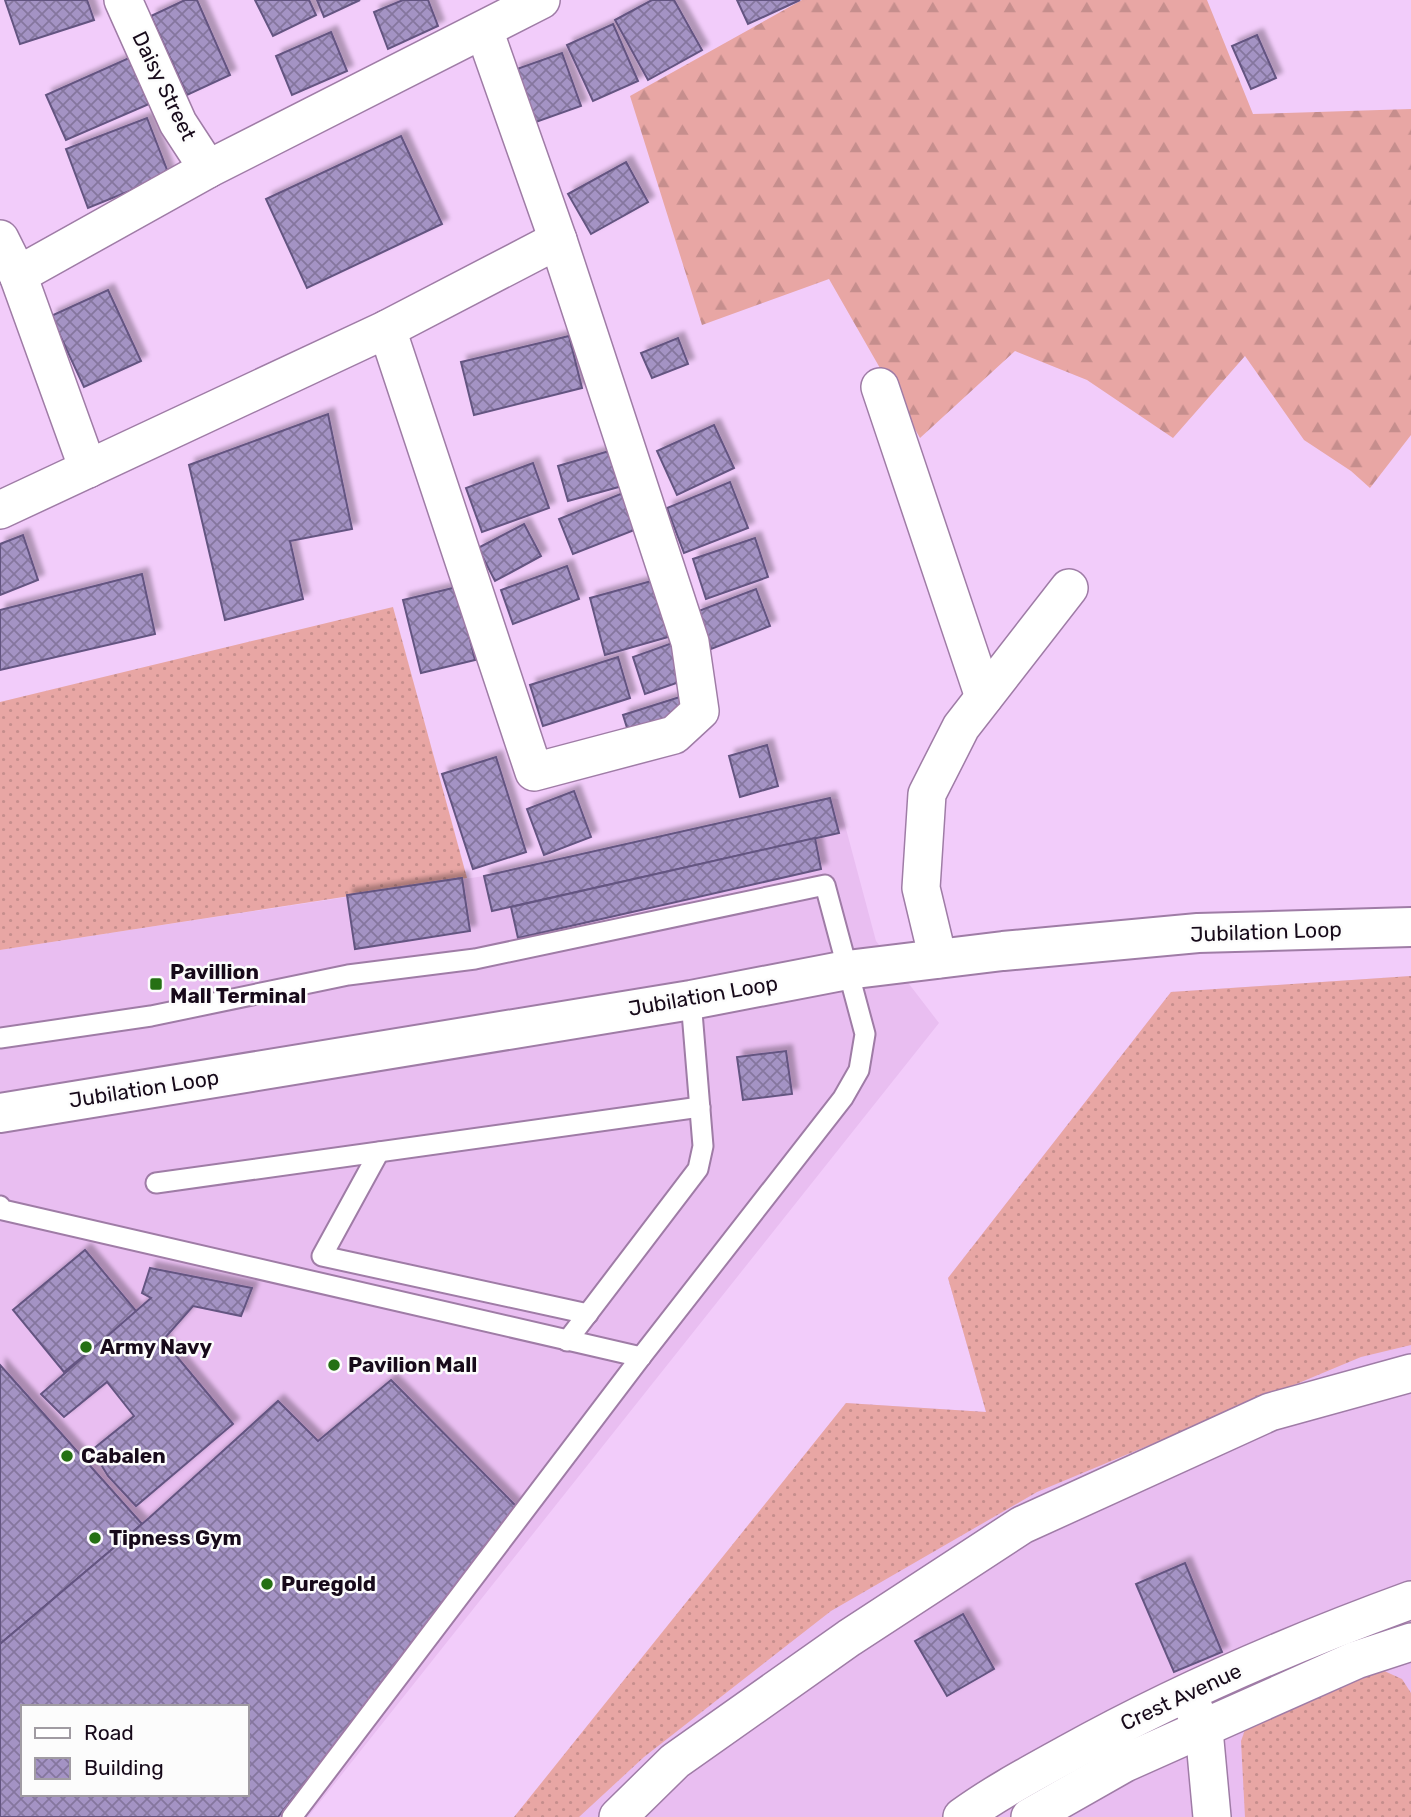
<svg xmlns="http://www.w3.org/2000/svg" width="1411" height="1817" viewBox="0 0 1411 1817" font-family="Rubik,sans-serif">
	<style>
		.built { fill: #e9bef1; fill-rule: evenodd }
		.grass { fill: url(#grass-dots) }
		.forest { fill: url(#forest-firs) }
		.building { fill: url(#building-cross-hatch); stroke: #645481; stroke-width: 2; fill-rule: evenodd; filter: url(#shadow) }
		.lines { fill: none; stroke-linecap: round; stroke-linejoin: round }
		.service-casing { stroke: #9f7ca6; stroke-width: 23 }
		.minor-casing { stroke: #9f7ca6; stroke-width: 40 }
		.secondary-casing { stroke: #9f7ca6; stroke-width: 42 }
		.service { stroke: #fff; stroke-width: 19 }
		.minor { stroke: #fff; stroke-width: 37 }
		.secondary { stroke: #fff; stroke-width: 38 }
		.poi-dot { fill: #257014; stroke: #fcfcfc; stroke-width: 2.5 }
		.labels { text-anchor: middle; stroke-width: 5; stroke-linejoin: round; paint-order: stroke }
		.street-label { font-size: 21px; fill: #170a1a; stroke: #fcfcfc }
		.poi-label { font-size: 21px; font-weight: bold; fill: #170a1a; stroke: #fcfcfc; text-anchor: start }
	</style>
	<defs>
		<pattern id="grass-dots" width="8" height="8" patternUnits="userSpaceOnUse" patternTransform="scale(1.75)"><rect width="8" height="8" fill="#e8a6a4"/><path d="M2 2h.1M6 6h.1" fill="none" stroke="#c68e8d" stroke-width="1.8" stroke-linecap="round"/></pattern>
		<pattern id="forest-firs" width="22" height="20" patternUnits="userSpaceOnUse" patternTransform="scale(1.75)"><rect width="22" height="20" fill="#e8a6a4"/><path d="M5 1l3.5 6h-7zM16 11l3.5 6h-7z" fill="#c68e8d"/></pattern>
		<pattern id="building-cross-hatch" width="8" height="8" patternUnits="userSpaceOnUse" patternTransform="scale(1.75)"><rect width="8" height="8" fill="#a493c4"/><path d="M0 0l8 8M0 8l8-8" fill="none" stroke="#85769e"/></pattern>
		<filter id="shadow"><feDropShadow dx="6" dy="-6" stdDeviation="2" flood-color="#0004"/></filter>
	</defs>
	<rect width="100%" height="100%" fill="#f2ccfa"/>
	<g class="built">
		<path d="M830,798l8,1 38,142 63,82 -631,794h-308v-867l484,-74zM23,1707h224v87h-224z"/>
		<polygon points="1411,976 1411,1817 518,1817 846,1403 986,1412 948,1278 1171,992"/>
	</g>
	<g class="grass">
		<polygon points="393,607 467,878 0,950 0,702"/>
		<polygon points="1411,976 1411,1345 1361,1357 1037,1492 831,1611 644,1757 579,1817 514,1817 846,1403 986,1412 948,1278 1171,992"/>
		<polygon points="1382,1670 1402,1679 1411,1693 1411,1817 1245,1817 1241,1741 1250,1716"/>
	</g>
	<polygon class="forest" points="802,0 1207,0 1253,114 1411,109 1411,435 1370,488 1351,471 1304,440 1245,356 1173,438 1087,380 1015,351 920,438 829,279 702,325 630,96"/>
	<g class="building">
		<polygon points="5,0 87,0 94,20 20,44"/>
		<polygon points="185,0 197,0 230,75 187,95 151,16"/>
		<polygon points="255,0 309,0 316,15 273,36"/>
		<polygon points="317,0 360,0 324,17"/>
		<polygon points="403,0 428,0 438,26 388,49 374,12"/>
		<polygon points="652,0 674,0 702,50 648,80 615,20"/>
		<polygon points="737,0 800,0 748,24"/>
		<polygon points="613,24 638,81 593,101 567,45"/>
		<polygon points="331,32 347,71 292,95 276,56"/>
		<polygon points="1257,35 1276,78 1251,89 1232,46"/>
		<polygon points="562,53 581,106 533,123 514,70"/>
		<polygon points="129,58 149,104 66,140 46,95"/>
		<polygon points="147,118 169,175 88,208 66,149"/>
		<polygon points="401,136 442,224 307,288 266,199"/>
		<polygon points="626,162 648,202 591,234 568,194"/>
		<polygon points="108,290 141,361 84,387 51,316"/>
		<polygon points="569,336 582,388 474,415 461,362"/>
		<polygon points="678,338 688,364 652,378 641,353"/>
		<polygon points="328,414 352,529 290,541 303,599 225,620 189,465"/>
		<polygon points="714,425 734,468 677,495 657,451"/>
		<polygon points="616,449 626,485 568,501 558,466"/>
		<polygon points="533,463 549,508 482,532 466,488"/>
		<polygon points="730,482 748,528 684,553 667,508"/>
		<polygon points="623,493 637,529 573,554 559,519"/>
		<polygon points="524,524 541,556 495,581 478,548"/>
		<polygon points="23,535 38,580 0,595 0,544"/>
		<polygon points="755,538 768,577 706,599 693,559"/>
		<polygon points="567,566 579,599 513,624 501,590"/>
		<polygon points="142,574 155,634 0,670 0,610"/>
		<polygon points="666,577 682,633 605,655 590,598"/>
		<polygon points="457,587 475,660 421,673 403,600"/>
		<polygon points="756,589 770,626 711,649 696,612"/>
		<polygon points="678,641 691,678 645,694 633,657"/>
		<polygon points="618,657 630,698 543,726 530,685"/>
		<polygon points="686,695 690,711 628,731 623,715"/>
		<polygon points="767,745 778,786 740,797 729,756"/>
		<polygon points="496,757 526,852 473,869 442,774"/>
		<polygon points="574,791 591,837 544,855 527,809"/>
		<polygon points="830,798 839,833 492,911 484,876"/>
		<polygon points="815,838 821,869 518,938 511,907"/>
		<polygon points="462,878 470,931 355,949 347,895"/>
		<polygon points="786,1051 792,1094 743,1100 737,1057"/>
		<polygon points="85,1250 137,1312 64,1372 13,1310"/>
		<polygon points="150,1268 252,1288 241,1316 193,1306 163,1340 233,1424 136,1506 108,1476 92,1450 134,1416 107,1382 64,1417 41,1394 151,1298 142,1293"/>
		<polygon points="0,1365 142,1524 0,1644"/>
		<path d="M391,1380l129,130 -242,307h-278v-173l149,-126 129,-117 40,40zM23,1707h224v87h-224z"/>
		<polygon points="1185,1563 1222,1652 1174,1672 1136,1584"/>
		<polygon points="963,1614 994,1669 947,1696 915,1641"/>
	</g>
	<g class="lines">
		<g class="service-casing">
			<g id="service">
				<polyline points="0,1038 151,1016 348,975 475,959 825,885 865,1034 859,1070 843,1098 641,1357 292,1817"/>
				<polyline points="379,1152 322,1256 588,1314"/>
				<polyline points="156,1183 700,1107"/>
				<polyline points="0,1206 3,1210 641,1357"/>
				<polyline points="567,1341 698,1169 703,1146 691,1000"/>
			</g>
		</g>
		<g class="minor-casing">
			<g id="minor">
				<polyline points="123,0 178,123 208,169"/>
				<polyline points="0,239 18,275 88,469"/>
				<polyline points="18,275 208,169 541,0"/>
				<polyline points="387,329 534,772 674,735 700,711 690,642 558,240 484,30"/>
				<polyline points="880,387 984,697"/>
				<polyline points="0,510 387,329 558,240"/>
				<polyline points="938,959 921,888 927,794 961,727 1069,588"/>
				<polyline points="1194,1709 1204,1730 1212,1817"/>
				<polyline points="618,1817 675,1761 849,1638 1022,1525 1270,1412 1411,1373"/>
				<path d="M962,1817c33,-24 69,-43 105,-63 110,-61 226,-111 344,-154"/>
				<polyline points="1030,1817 1125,1763 1356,1660 1411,1642"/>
			</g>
		</g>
		<g class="secondary-casing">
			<polyline id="secondary" points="0,1113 691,1000 847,970 1003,951 1198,933 1411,927"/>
		</g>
		<use href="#service" class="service"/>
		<use href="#minor" class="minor"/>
		<use href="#secondary" class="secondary"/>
	</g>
	<g class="poi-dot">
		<rect x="149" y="977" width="14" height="14" rx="3.5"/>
		<circle cx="86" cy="1347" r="7"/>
		<circle cx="334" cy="1365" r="7"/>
		<circle cx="67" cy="1456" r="7"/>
		<circle cx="95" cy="1538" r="7"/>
		<circle cx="267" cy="1584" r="7"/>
	</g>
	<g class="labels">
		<g class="street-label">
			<text transform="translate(164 86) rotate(64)" y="7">Daisy Street</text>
			<text transform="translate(1266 932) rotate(-2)" y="7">Jubilation Loop</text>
			<text transform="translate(703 996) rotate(-10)" y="7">Jubilation Loop</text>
			<text transform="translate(144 1089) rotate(-9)" y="7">Jubilation Loop</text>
			<text transform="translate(1181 1697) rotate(-25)" y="7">Crest Avenue</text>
		</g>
		<g class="poi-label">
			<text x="170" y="979">Pavillion<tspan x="170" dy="24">Mall Terminal</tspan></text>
			<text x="100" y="1354">Army Navy</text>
			<text x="348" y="1372">Pavilion Mall</text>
			<text x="81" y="1463">Cabalen</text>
			<text x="109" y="1545">Tipness Gym</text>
			<text x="281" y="1591">Puregold</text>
		</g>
	</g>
	<rect x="21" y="1705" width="228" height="91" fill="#fcfcfc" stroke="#a09ba2" stroke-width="2"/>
	<rect x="35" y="1728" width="35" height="10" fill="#ffffff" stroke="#a09ba2" stroke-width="2"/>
	<text x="84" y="1740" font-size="21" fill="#170a1a">Road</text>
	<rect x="35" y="1758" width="35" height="21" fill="url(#building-cross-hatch)" stroke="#a09ba2" stroke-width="2"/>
	<text x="84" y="1775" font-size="21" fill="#170a1a">Building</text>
</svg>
